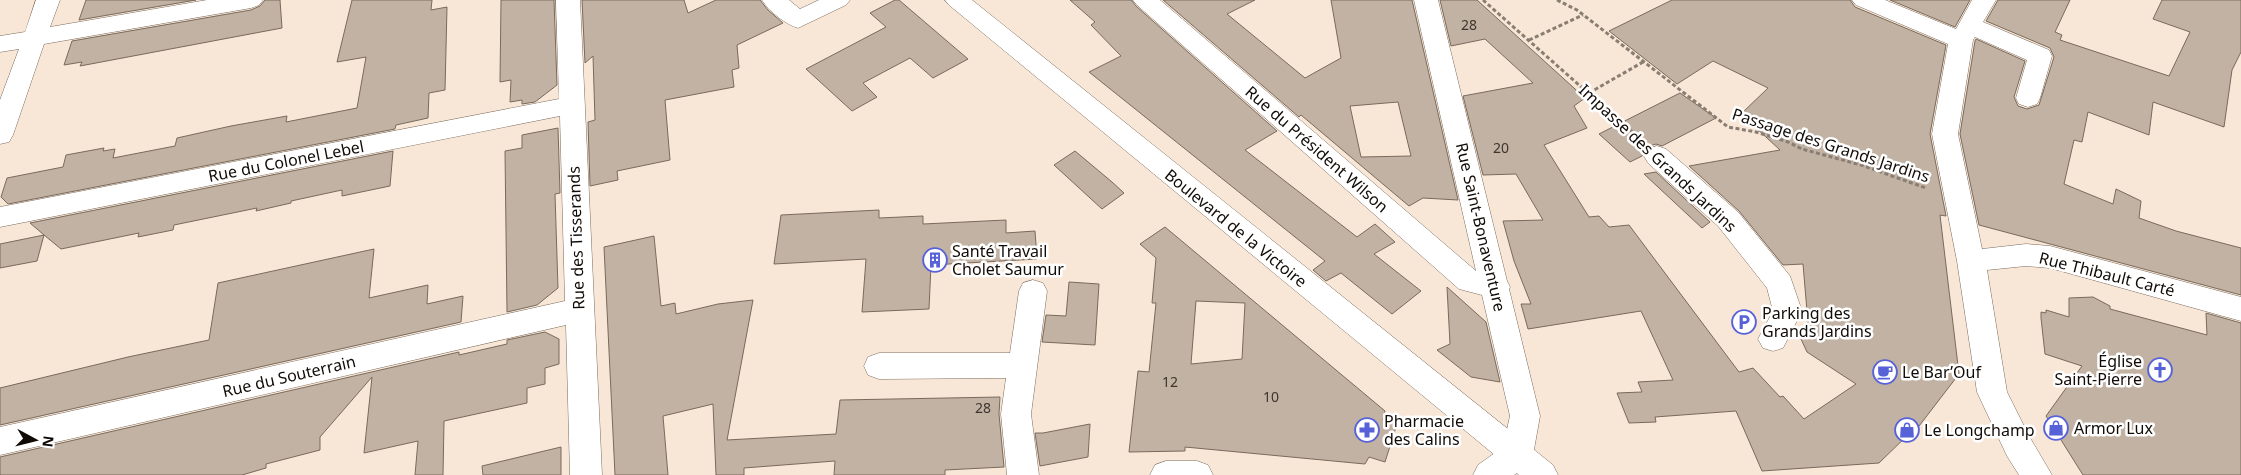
<svg xmlns="http://www.w3.org/2000/svg" width="2241" height="475" viewBox="0 0 2241 475" font-family="'Noto Sans',sans-serif">
	<style>
		.building { fill: #c2b2a3; stroke: #796a5c; fill-rule: evenodd }
		.lines { fill: none; stroke-linecap: round; stroke-linejoin: round }
		.minor-casing { stroke: #7b6c5e; stroke-width: 1 }
		.major-casing { stroke: #7b6c5e; stroke-width: 1 }
		.path { stroke: #897e73; stroke-width: 3; stroke-dasharray: 4 2.5; stroke-linecap: butt }
		.minor { fill: #fff; fill-rule: evenodd }
		.major { fill: #fff; fill-rule: evenodd }
		.labels { text-anchor: middle; stroke-width: 5; stroke-linejoin: round; paint-order: stroke }
		.number-label { font-size: 14px; fill: #3d352e }
		.street-label { font-size: 16px; fill: #110b07; stroke: #fff }
		.poi-label { font-size: 16px; fill: #110b07; stroke: #fff; text-anchor: start }
	</style>
	<rect width="100%" height="100%" fill="#f8e7d7"/>
	<g class="building">
		<polygon points="86,0 196,0 79,20"/>
		<polygon points="265,0 280,0 282,28 80,66 82,62 64,65 72,41 251,10 260,6"/>
		<polygon points="352,0 432,0 431,10 447,7 445,90 429,93 428,118 396,125 395,129 8,204 1,197 7,178 63,167 66,155 104,148 103,151 115,149 113,158 175,146 177,138 231,126 287,116 286,122 357,108 366,57 337,62"/>
		<polygon points="501,0 554,0 557,85 535,102 522,104 522,100 510,102 511,80 500,82"/>
		<polygon points="582,0 684,0 688,13 716,0 760,0 768,10 783,23 737,45 739,68 732,70 734,87 665,100 670,160 617,171 618,180 590,186 588,122 595,120 593,56 585,63"/>
		<polygon points="895,0 899,0 968,59 933,78 910,58 863,83 877,97 852,111 806,69 886,27 870,13"/>
		<polygon points="1070,0 1131,0 1136,6 1277,131 1245,150 1357,237 1375,224 1395,242 1374,254 1421,291 1392,314 1341,273 1326,281 1313,270 1325,261 1089,72 1121,56 1091,25 1095,22"/>
		<path d="M1163,0h92l-28,14 78,64 36,-20 -10,-58h81l46,200 -35,-2 -14,8 -108,-91 -2,2zM1398,102l13,54 -50,1 -11,-51z"/>
		<polygon points="1440,0 1477,0 1585,98 1574,106 1587,128 1544,145 1589,217 1599,216 1609,227 1629,225 1739,372 1753,368 1780,397 1783,396 1804,419 1856,384 1807,352 1801,339 1802,328 1808,323 1803,264 1783,265 1739,211 1689,166 1780,150 1741,114 1768,88 1713,61 1677,84 1609,31 1672,0 1850,0 1855,7 1946,45 1930,134 1946,216 1940,215 1959,374 1916,430 1915,428 1879,463 1762,471 1736,411 1655,417 1656,422 1629,423 1617,393 1642,392 1638,382 1673,380 1641,311 1528,329 1521,304 1531,304 1514,261 1503,221 1543,220 1516,174 1483,175 1463,96 1533,83 1485,39 1451,46"/>
		<polygon points="1890,0 1970,0 1955,27"/>
		<polygon points="1998,0 2070,0 2055,32 2062,35 2060,40 2169,76 2190,32 2153,19 2162,0 2241,0 2241,52 2232,70 2224,127 2153,102 2149,135 2088,112 2082,142 2074,140 2064,184 2113,204 2116,189 2141,201 2139,218 2176,231 2241,248 2241,295 1979,225 1960,134 1975,41 1976,39 2025,61 2014,97 2018,106 2027,109 2039,105 2054,57 2050,48 1986,21"/>
		<polygon points="1680,93 1716,118 1662,146 1656,144 1647,147 1642,156 1630,162 1599,134"/>
		<polygon points="558,128 560,193 555,194 558,288 537,305 507,312 505,151 522,148 522,135"/>
		<polygon points="393,151 390,186 342,196 342,190 291,201 291,203 256,211 257,208 174,225 173,230 138,237 139,233 61,249 44,235 37,261 0,268 0,244 44,235 30,223"/>
		<polygon points="1075,151 1112,182 1124,193 1102,209 1054,165"/>
		<polygon points="1656,172 1710,222 1702,228 1644,174"/>
		<polygon points="879,210 879,218 923,216 923,224 1006,220 1006,233 1035,231 1037,259 931,265 929,309 862,312 866,259 774,264 781,215"/>
		<path d="M1165,227l220,184 -2,9 14,4 -12,38 -16,-5 -4,7 -180,-17v4l-56,1 9,-81 11,1 7,-69h-4l4,-45 -16,-14zM1196,301l49,2 -3,56 -51,5z"/>
		<polygon points="654,236 661,306 675,303 676,314 718,304 753,300 727,440 836,434 840,400 1000,397 999,414 1004,467 945,470 945,475 834,475 835,461 744,468 744,475 716,475 713,404 663,416 668,475 615,475 604,247"/>
		<polygon points="374,249 369,298 428,285 427,304 463,296 461,322 0,425 0,388 128,357 209,340 218,283"/>
		<polygon points="1069,282 1099,284 1095,345 1042,342 1046,315 1066,316"/>
		<polygon points="1447,287 1486,322 1500,382 1471,377 1437,350 1450,344"/>
		<polygon points="2093,297 2110,306 2110,309 2207,335 2206,313 2241,323 2241,475 2083,475 2046,416 2082,366 2045,354 2041,318 2041,312 2046,313 2046,310 2069,317 2069,298"/>
		<polygon points="545,332 559,339 559,364 545,368 545,384 527,388 527,403 444,421 443,475 415,475 418,441 364,453 372,377 320,437 320,450 266,464 266,468 242,475 0,475 0,457 459,352 459,355 507,344 507,340"/>
		<polygon points="1090,424 1088,457 1040,466 1035,433 1043,433"/>
		<polygon points="561,447 561,475 483,475 482,466"/>
	</g>
	<g class="lines">
		<g class="minor-casing">
			<g id="minor">
				<polygon points="36,0 60,0 50,27 207,0 263,0 259,5 251,8 44,44 13,135 9,142 0,144 0,100 19,49 0,52 0,36 25,32"/>
				<polygon points="556,0 580,0 602,475 570,475 566,325 0,455 0,427 565,301 560,116 0,227 0,207 559,99"/>
				<path d="M762,0h27l11,9 19,-9h31l-4,5 -48,23c-13,-4 -28,-16 -36,-28z"/>
				<polygon points="1133,0 1160,0 1476,271 1414,0 1438,0 1507,281 1510,287 1509,289 1540,416 1533,455 1528,465 1514,475 1473,475 1478,465 1503,447 1510,416 1482,295 1459,289 1137,5"/>
				<polygon points="1852,0 1885,0 1956,29 1972,0 1996,0 1983,22 2049,50 2052,56 2040,98 2037,104 2028,107 2019,104 2016,98 2027,60 1975,37 1973,40 1958,134 1982,249 2026,244 2050,246 2241,297 2241,321 2050,268 2026,266 1987,270 2007,392 2029,436 2052,475 2019,475 2007,456 1977,392 1957,261 1932,134 1948,44 1856,5"/>
				<polygon points="1657,146 1666,149 1738,212 1790,276 1802,311 1783,348 1773,351 1763,348 1758,339 1773,311 1767,288 1718,226 1648,163 1644,156 1648,149"/>
				<polygon points="1033,280 1043,283 1047,291 1031,414 1039,475 1007,475 1001,414 1006,378 879,379 868,375 864,366 868,357 879,353 1010,353 1019,291 1023,283"/>
				<polygon points="1166,461 1197,461 1208,465 1213,475 1150,475 1155,465"/>
			</g>
		</g>
		<g class="major-casing">
			<polygon id="major" points="945,0 972,0 1553,465 1558,475 1519,475 949,5"/>
		</g>
		<g class="path">
			<polyline points="1483,0 1640,139"/>
			<polyline points="1557,0 1577,10 1728,127 1756,132 1788,142 1802,149 1861,165 1926,188"/>
			<polyline points="1529,40 1583,15"/>
			<polyline points="1589,93 1643,62"/>
		</g>
		<use href="#minor" class="minor"/>
		<use href="#major" class="major"/>
	</g>
	<defs>
		<g id="building-ring" transform="scale(1.25)"><circle r="9.5" fill="#fff" stroke="#5761d8" stroke-width="1.5"/><path d="M-4-6H4V6H1V3H-1V6H-4ZM-2.5-4.3h1.7v1.8h-1.7ZM.8-4.3h1.7v1.8H.8ZM-2.5-1h1.7V.8h-1.7ZM.8-1h1.7V.8H.8Z" fill="#5761d8"/></g>
		<g id="parking-ring" transform="scale(1.25)"><circle r="9.5" fill="#fff" stroke="#5761d8" stroke-width="1.5"/><path d="M-3.5-5.5H1a3.5 3.5 0 0 1 0 7H-1V5.5H-3.5ZM-1-3.4V-.6H.8a1.4 1.4 0 0 0 0-2.8Z" fill="#5761d8"/></g>
		<g id="church-ring" transform="scale(1.25)"><circle r="9.5" fill="#fff" stroke="#5761d8" stroke-width="1.5"/><path d="M-1.2-6h2.4v3.5h3.3v2.4h-3.3V6h-2.4V-.1h-3.3v-2.4h3.3Z" fill="#5761d8"/></g>
		<g id="cafe-ring" transform="scale(1.25)"><circle r="9.5" fill="#fff" stroke="#5761d8" stroke-width="1.5"/><path d="M-5.5-4.5H6V0H3Q3 3.5 0 3.5H-2.5Q-5.5 3.5-5.5 0ZM3-3.2v2h1.7v-2ZM-6 4.5H4V6H-6Z" fill="#5761d8"/></g>
		<g id="shop-ring" transform="scale(1.25)"><circle r="9.5" fill="#fff" stroke="#5761d8" stroke-width="1.5"/><path d="M-5-2.5h2.3a2.7 3.5 0 0 1 5.4 0H5L5.5 6h-11ZM-1.5-2.5h3a1.5 2.3 0 0 0-3 0Z" fill="#5761d8"/></g>
		<g id="pharmacy-ring" transform="scale(1.25)"><circle r="9.5" fill="#fff" stroke="#5761d8" stroke-width="1.5"/><path d="M-2-6h4v4h4v4h-4v4h-4v-4h-4v-4h4Z" fill="#5761d8"/></g>
	</defs>
	<g fill-rule="evenodd">
		<use href="#building-ring" x="935" y="260"/>
		<use href="#parking-ring" x="1744" y="322"/>
		<use href="#church-ring" x="2160" y="370"/>
		<use href="#cafe-ring" x="1885" y="372"/>
		<use href="#shop-ring" x="2056" y="428"/>
		<use href="#pharmacy-ring" x="1367" y="430"/>
		<use href="#shop-ring" x="1907" y="430"/>
	</g>
	<g class="labels">
		<g class="number-label">
			<text x="1469" y="30">28</text>
			<text x="1501" y="153">20</text>
			<text x="1170" y="387">12</text>
			<text x="1271" y="402">10</text>
			<text x="983" y="413">28</text>
		</g>
		<g class="street-label">
			<text transform="translate(1831 145) rotate(18)" y="6">Passage des Grands Jardins</text>
			<text transform="translate(1317 149) rotate(41)" y="6">Rue du Président Wilson</text>
			<text transform="translate(1658 158) rotate(43)" y="6">Impasse des Grands Jardins</text>
			<text transform="translate(286 161) rotate(-11)" y="6">Rue du Colonel Lebel</text>
			<text transform="translate(1481 227) rotate(77)" y="6">Rue Saint-Bonaventure</text>
			<text transform="translate(1236 228) rotate(39)" y="6">Boulevard de la Victoire</text>
			<text transform="translate(576 238) rotate(-92)" y="6">Rue des Tisserands</text>
			<text transform="translate(2107 274) rotate(14)" y="6">Rue Thibault Carté</text>
			<text transform="translate(289 376) rotate(-13)" y="6">Rue du Souterrain</text>
		</g>
		<g class="poi-label">
			<text x="952" y="257">Santé Travail<tspan x="952" dy="18">Cholet Saumur</tspan></text>
			<text x="1762" y="319">Parking des<tspan x="1762" dy="18">Grands Jardins</tspan></text>
			<text x="2142" y="367" text-anchor="end">Église<tspan x="2142" dy="18">Saint-Pierre</tspan></text>
			<text x="1902" y="378">Le Bar’Ouf</text>
			<text x="1384" y="427">Pharmacie<tspan x="1384" dy="18">des Calins</tspan></text>
			<text x="2074" y="434">Armor Lux</text>
			<text x="1924" y="436">Le Longchamp</text>
		</g>
	</g>
	<g transform="translate(35 440) rotate(97)" stroke="#ffffff" stroke-width="4" paint-order="stroke">
	<path d="M0-4L9 19L0 12L-9 19Z" fill="#110b07"/>
	<text y="-8" font-size="14" font-weight="bold" text-anchor="middle" fill="#110b07">N</text>
	</g>
</svg>
